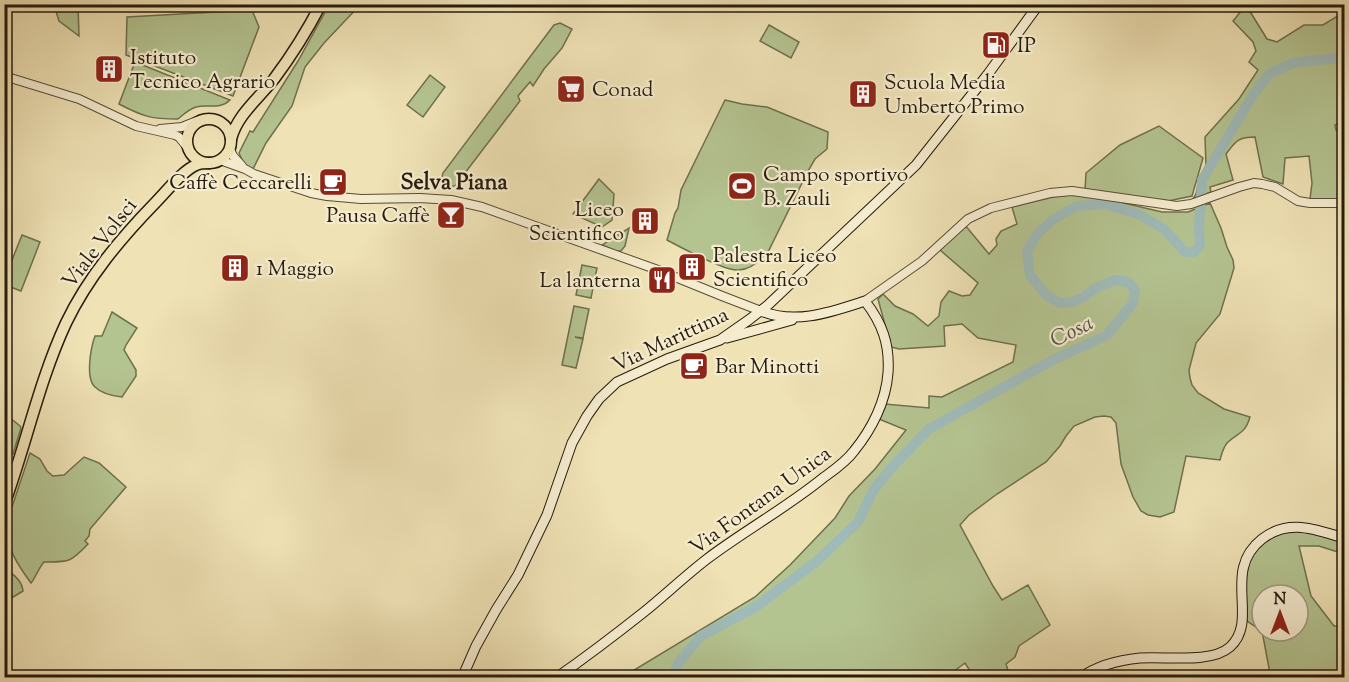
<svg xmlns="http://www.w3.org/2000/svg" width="1349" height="682" viewBox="0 0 1349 682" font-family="'Sorts Mill Goudy',serif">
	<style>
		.green { fill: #b4c491; stroke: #6e704e; stroke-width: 1.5 }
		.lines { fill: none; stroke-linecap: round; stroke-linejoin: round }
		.river { stroke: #9fbbb9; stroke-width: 10 }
		.tertiary-casing { stroke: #594d36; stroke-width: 10 }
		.secondary-casing { stroke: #271b0c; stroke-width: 11 }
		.primary-casing { stroke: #271b0c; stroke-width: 13 }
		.tertiary { stroke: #f5eccf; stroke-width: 8 }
		.secondary { stroke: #f5eccf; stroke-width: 9 }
		.primary { stroke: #efe2b5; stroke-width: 10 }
		.labels { text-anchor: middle; stroke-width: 4.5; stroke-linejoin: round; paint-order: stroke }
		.poi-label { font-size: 21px; fill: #271b0c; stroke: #f5eccf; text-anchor: start }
		.street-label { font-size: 21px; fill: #271b0c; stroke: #f5eccf }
		.neighbourhood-label { font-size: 22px; font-weight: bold; fill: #271b0c; stroke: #f5eccf }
		.water-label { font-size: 22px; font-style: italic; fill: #515349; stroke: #f5eccf }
	</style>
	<rect width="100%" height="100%" fill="#efe2b5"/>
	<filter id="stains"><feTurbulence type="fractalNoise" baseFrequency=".00333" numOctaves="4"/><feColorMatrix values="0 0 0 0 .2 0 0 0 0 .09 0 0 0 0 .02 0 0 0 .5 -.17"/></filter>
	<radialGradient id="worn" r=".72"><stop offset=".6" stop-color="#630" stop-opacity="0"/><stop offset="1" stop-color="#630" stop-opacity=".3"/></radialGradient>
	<g class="green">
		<polygon points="54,5 78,5 79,36 59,21"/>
		<polygon points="329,5 360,5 324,43 305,67 292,106 266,143 253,169 244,164 239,153 250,131 253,132 298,61"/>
		<path d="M1246,5l21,34 10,3 27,-17h19l18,-11 1,-4 -3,-5h5v116l-9,4 1,5 8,7v62h-34l2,-16 -3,-27 -24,2 -2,26 -20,-7 -8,-40c-17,0 -19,4 -29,17l7,26 -23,7 1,5 -18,7 3,-5 4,-17 6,-12 -1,-28 34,-38 19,-29 -9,-8 7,-11 -3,-9 -20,-21z"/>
		<polygon points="252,10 259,27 233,96 126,55 127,17"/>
		<path d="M560,23l12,6 -10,19 -18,21 -11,17 -3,-4 -12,14 2,5 -65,85 -6,1c-8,-4 -8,-7 -6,-14l111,-148z"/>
		<polygon points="769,25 799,42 791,58 760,41"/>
		<path d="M135,62l95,38c-10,10 -22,4 -34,7 -7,2 -12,7 -18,12 -27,0 -34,-2 -59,-15z"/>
		<polygon points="430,75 445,87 423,117 407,105"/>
		<path d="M725,100l17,4 25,3 61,25 -1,17 -12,10 -7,12 -39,79c-8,10 -18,20 -31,20 -13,1 -58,-23 -71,-30l8,-27 3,-5 3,-18z"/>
		<polygon points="1159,126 1203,158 1192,196 1168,201 1085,190 1086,173 1120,145"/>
		<polygon points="599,179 614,194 612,220 602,227 573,214"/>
		<path d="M1066,194l36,4 60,14h26l22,-9 11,25 6,19 6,13 1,8 -14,46 -24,29 -7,27 1,8 2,7 6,8 26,16 26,8c-5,17 -11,15 -22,25 -5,5 -6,11 -8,18l-34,-4 -12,56 -14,5 -12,-2 -7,-4 -8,-14 -12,-33 -5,-41 -5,-6 -7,-1 -9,1 -21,9 -8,10 -6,10 -14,16 -49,32 -28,21 -9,10 33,61 9,14 26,-15 22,40 -31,21 -4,11 -9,7 4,13h-36l-9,-14 -20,15h-324l134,-81 35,-32 45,-47 14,-22 26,-27 31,-39 -27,-11 6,-15 44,4v-12l13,1 71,-35 3,-17 -38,-7 -16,-14 -18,2 1,20 -46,3 -8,-2 -13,-48 5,-5 12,12 18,8 15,12 11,-10 2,-14 8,-11 13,5 8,-1 8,-12 -38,-33 25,-25 24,29 8,-9 -1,-6 5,-8 16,-7 -5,-17z"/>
		<polygon points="629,228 625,246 621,251 616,251 602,245"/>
		<polygon points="22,235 40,242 21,291 5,285 4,280"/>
		<polygon points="582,265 597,268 591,298 576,295"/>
		<polygon points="574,306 589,309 583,338 575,337 583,339 576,368 562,365"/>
		<path d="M112,312l25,16 -11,17 -2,5 12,20v6l-14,21c-9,-1 -20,-3 -27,-10 -10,-9 -4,-40 0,-51h7z"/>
		<polygon points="4,413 20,426 21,428 13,454 6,454 5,452"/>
		<path d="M30,453l10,6 7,12 6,5 11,-1 20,-18 15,6 27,24 -36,42 -1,7 -4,5 3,3c-18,19 -19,18 -44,18 -6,7 -8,15 -13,21 -14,-19 -26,-37 -24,-61z"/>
		<polygon points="1288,531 1307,531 1344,542 1344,554 1319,546 1299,546 1311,596 1334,626 1343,626 1344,622 1344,677 1341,677 1338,672 1325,676 1324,677 1268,677 1269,668 1262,631 1298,631 1298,595 1262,595 1262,631 1247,621 1245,587 1249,557 1261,542 1276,534"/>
		<path d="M5,569c7,4 17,12 18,22l-18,11z"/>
	</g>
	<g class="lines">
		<polyline class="river" points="672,678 679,662 701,636 757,606 816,562 858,522 874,489 895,464 929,429 1049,362 1107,335 1133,303 1135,290 1128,282 1115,280 1094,289 1084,297 1073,302 1060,303 1045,294 1030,275 1027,251 1038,233 1054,219 1077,206 1105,204 1138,214 1164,229 1185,252 1194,252 1200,246 1199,227 1202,180 1253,95 1269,74 1293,63 1344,57"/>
		<g class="tertiary-casing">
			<g id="tertiary">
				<polyline points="4,76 79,99 136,126 175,135 179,137 187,147"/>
				<polyline points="160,129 182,127 197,121"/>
				<polyline points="230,149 233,156 242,166"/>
				<polyline points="220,160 245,169 254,174 311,193 327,196 361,199 420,198 451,200 482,207 658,270 722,296 761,311"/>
				<polyline points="865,301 922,261 968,219 991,208 1050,193 1072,191 1177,206 1191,204 1239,187 1254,183 1262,184 1275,187 1298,201 1310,203 1344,203"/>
			</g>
		</g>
		<g class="secondary-casing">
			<g id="secondary">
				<polyline points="727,338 792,320"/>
				<polyline points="462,678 476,646 496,610 518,575 547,515 572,443 587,416 599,399 617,382 667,359 720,340 750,319 768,305 916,165 988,74 1039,4"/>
				<path d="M556,678c30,-21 59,-43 88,-66 21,-17 41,-36 63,-53 37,-28 79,-51 116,-81 11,-8 23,-16 31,-27 18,-22 32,-50 34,-78 2,-29 -6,-50 -23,-72 -34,11 -69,24 -104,10"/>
				<path d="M1080,678c18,-13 39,-18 60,-20 25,-2 71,6 90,-11 30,-27 -9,-76 32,-108 27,-21 54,-9 82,-1"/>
			</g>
		</g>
		<g class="primary-casing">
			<g id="primary">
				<circle cx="209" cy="141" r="22"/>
				<path d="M231,139c6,-24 28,-41 43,-60 18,-24 33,-48 47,-75"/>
				<path d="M4,505c22,-60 35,-124 62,-182 22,-46 55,-85 90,-121 11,-11 26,-31 40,-37 4,-2 9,-2 14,-2"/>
			</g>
		</g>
		<use href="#tertiary" class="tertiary"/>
		<use href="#secondary" class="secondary"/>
		<use href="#primary" class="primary"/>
	</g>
	<defs>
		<g id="fuel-square" transform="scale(1.5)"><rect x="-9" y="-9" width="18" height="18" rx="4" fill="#8f2418" stroke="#f5eccf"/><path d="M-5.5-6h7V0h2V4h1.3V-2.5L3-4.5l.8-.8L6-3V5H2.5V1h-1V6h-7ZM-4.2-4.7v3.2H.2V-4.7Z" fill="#fff"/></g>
		<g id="building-square" transform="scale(1.5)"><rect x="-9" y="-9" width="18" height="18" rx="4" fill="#8f2418" stroke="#f5eccf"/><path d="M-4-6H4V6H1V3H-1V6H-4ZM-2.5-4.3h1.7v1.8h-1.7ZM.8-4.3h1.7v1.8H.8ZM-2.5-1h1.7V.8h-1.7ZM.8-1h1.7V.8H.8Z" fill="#fff"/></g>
		<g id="supermarket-square" transform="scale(1.5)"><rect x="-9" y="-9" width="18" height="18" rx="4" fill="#8f2418" stroke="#f5eccf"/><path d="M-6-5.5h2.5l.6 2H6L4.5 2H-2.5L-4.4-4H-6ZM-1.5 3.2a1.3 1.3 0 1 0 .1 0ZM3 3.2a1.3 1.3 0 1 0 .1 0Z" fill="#fff"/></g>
		<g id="cafe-square" transform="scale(1.5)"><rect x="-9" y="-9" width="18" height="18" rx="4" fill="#8f2418" stroke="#f5eccf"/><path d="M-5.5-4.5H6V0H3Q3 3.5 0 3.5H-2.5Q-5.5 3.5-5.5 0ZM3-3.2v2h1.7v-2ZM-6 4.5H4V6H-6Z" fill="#fff"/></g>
		<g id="stadium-square" transform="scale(1.5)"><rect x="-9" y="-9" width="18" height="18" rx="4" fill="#8f2418" stroke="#f5eccf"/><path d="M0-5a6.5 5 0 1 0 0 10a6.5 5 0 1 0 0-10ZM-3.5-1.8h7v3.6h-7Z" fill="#fff"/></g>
		<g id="bar-square" transform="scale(1.5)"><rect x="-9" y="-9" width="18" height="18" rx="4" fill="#8f2418" stroke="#f5eccf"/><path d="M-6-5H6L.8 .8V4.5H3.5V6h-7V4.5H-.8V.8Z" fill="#fff"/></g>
		<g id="restaurant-square" transform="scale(1.5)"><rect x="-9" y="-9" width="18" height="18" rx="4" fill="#8f2418" stroke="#f5eccf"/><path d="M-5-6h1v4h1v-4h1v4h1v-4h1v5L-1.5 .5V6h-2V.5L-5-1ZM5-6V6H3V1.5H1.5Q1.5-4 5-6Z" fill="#fff"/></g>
	</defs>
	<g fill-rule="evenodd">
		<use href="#fuel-square" x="996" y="45"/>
		<use href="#building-square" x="109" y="69"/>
		<use href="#supermarket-square" x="571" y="89"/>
		<use href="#building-square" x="863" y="94"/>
		<use href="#cafe-square" x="333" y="182"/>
		<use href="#stadium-square" x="742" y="186"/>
		<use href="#bar-square" x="451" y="215"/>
		<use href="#building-square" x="645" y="221"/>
		<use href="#building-square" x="692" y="267"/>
		<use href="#building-square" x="235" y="268"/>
		<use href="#restaurant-square" x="662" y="280"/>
		<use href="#cafe-square" x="694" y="366"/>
	</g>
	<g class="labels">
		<g class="poi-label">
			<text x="1017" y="52">IP</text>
			<text x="130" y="64">Istituto<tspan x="130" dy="24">Tecnico Agrario</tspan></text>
			<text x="884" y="89">Scuola Media<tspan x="884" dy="24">Umberto Primo</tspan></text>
			<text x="592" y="96">Conad</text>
			<text x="763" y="181">Campo sportivo<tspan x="763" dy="24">B. Zauli</tspan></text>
			<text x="312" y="189" text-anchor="end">Caffè Ceccarelli</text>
			<text x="624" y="216" text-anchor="end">Liceo<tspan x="624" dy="24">Scientifico</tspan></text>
			<text x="430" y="222" text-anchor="end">Pausa Caffè</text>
			<text x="713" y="262">Palestra Liceo<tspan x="713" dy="24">Scientifico</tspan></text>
			<text x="256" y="275">1 Maggio</text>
			<text x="641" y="287" text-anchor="end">La lanterna</text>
			<text x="715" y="373">Bar Minotti</text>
		</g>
		<g class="street-label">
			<text transform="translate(99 243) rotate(-52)" y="7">Viale Volsci</text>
			<text transform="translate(670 339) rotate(-25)" y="7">Via Marittima</text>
			<text transform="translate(760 500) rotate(-36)" y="7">Via Fontana Unica</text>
		</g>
		<g class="neighbourhood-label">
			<text x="454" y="189">Selva Piana</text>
		</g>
		<g class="water-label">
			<text transform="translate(1071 330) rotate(-26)" y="8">Cosa</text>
		</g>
	</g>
	<rect width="1349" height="682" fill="none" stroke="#efe2b5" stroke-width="24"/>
	<rect x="6" y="6" width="1337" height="670" fill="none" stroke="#271b0c" stroke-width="3"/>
	<rect x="12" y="12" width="1325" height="658" fill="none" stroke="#271b0c" stroke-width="1.5"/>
	<g transform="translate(1280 613)"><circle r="28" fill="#f5eccf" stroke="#a39881" stroke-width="1.5"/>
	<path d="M0-4.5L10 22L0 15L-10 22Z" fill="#8f2418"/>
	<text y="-9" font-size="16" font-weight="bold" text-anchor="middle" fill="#271b0c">N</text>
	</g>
	<rect width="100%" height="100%" filter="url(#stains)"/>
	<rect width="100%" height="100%" fill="url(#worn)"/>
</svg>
